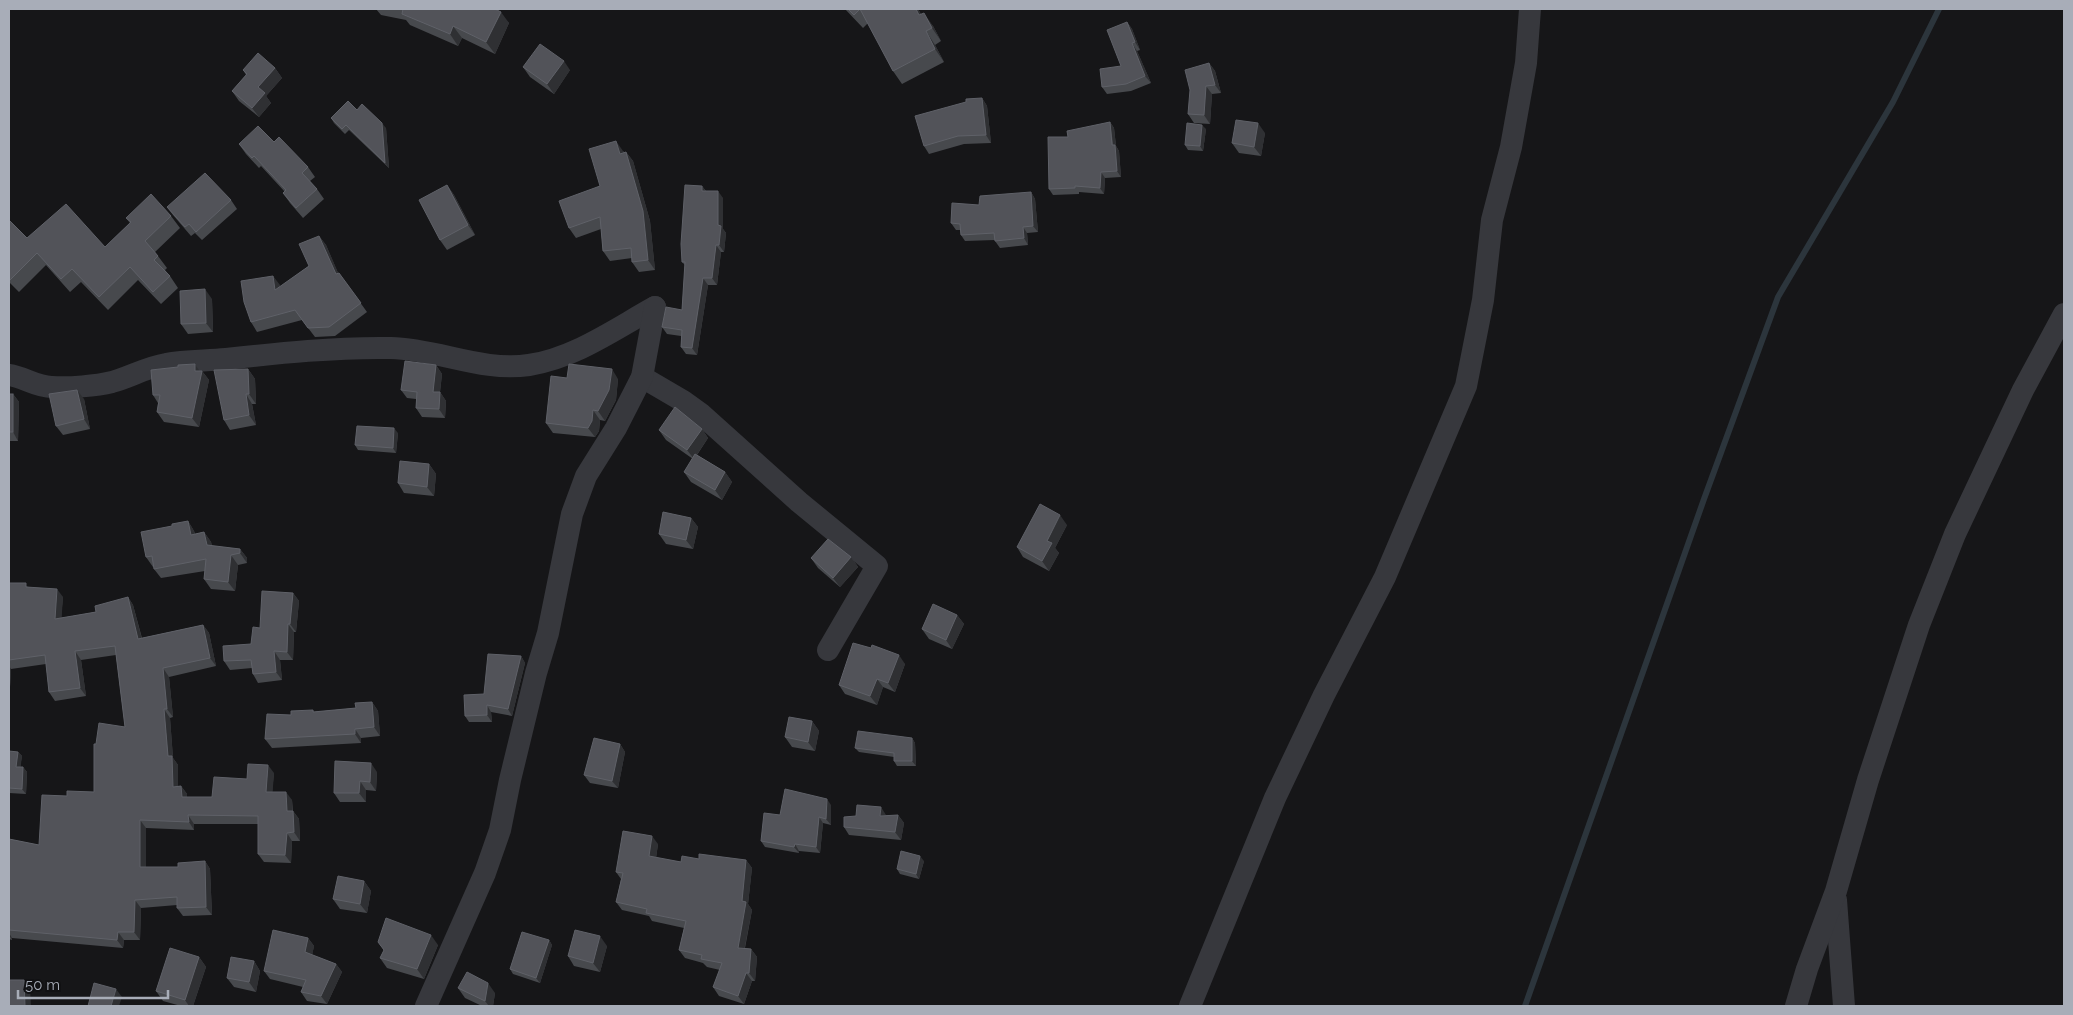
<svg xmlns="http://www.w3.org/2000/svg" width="2073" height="1015" viewBox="0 0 2073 1015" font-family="Raleway,sans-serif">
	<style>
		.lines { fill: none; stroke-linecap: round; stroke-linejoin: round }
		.stream { stroke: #2c353c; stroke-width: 6 }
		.minor { stroke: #37383d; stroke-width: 22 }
		.wall { fill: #47494d }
		.shaded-wall { fill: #2f3033 }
		.building { fill: #525359; stroke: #5f6168 }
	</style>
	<rect width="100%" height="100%" fill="#161618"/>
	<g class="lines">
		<polyline class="stream" points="1525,1006 1704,499 1778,297 1893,102 1939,9"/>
		<g class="minor">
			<path d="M9,375c15,2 27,12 43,12 17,1 44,-1 60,-5 18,-5 35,-15 54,-18 19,-4 40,-3 60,-5 54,-6 110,-12 165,-11 47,1 91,24 138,17 46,-7 86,-36 126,-58"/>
			<polyline points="642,377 683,401 701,414 799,502 877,566 828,650"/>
			<polyline points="1836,900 1844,1006"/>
			<polyline points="426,1006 485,873 500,830 510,780 536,673 548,633 572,514 586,476 616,428 642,377 655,307"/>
			<polyline points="1190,1006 1275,798 1324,695 1385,577 1466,386 1483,300 1492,220 1511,147 1526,63 1530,9"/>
			<polyline points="1796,1006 1807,969 1836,891 1868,780 1919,625 1955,534 2023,390 2064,314"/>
		</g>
	</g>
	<g class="wall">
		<polygon points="376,9 495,9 509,23 495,54 462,38 458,46 410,25 406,20 381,15"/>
		<polygon points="845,9 918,9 921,14 933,26 941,41 935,45 944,62 902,84 893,71 868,23 863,28"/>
		<polygon points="1127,22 1132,29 1140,50 1137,51 1151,83 1131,91 1107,94 1102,87 1121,66"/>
		<polygon points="1209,63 1215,71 1221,93 1212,94 1210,124 1194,123 1188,114"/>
		<polygon points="523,67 570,70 554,94 530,77"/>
		<polygon points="275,68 282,78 266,96 271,103 259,117 239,101 232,91 246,75 243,70"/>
		<polygon points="982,98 987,106 991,143 964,144 929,154 924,146"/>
		<polygon points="331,118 386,128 389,168 349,130 345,134 334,123"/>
		<polygon points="1110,122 1114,128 1116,146 1119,151 1121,177 1105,178 1104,194 1079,192 1079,194 1053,195 1049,189 1068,137"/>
		<polygon points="1206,129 1203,151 1188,150 1185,145"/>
		<polygon points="1265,133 1261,156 1239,153 1232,143"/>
		<polygon points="274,142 308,167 315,177 310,181 317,189 324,199 303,218 290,203 283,193 285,192 261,166 259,168 246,154 239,144"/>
		<polygon points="623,151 624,152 626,152 633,161 650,221 655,270 639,272 632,262 632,258 610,261 603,251 601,229 576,238 569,228 600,186"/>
		<polygon points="447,185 454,195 475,235 447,250 440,240"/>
		<polygon points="702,186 706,191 723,198 723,229 726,233 724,252 721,252 717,285 708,285 697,355 686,354 681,347 681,336 667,334 662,327 682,310 685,265 682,262"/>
		<polygon points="1031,192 1035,199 1038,232 1027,233 1028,245 1000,248 995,241 995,240 965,241 961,235 960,230 956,230 951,223 979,205"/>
		<polygon points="231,200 237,209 202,240 195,233 191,236 173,215 167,207"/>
		<polygon points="171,216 180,228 155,252 167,268 165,270 170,276 178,288 161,304 138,280 108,310 81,282 70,292 46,265 19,292 9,282 9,220 27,238 105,247 130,223 126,218"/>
		<polygon points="319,236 326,245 338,273 339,273 367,312 335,336 315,337 302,320 257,332 251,322 273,276 280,287 309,266"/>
		<polygon points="212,299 213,332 188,334 181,324"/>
		<polygon points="195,364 199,371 202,371 209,380 199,427 164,422 157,412 158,403 153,395 178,367"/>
		<polygon points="436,365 442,374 440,392 446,401 445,418 422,417 416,408 416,399 407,398 401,390"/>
		<polygon points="248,369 255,379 256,404 252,404 256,425 230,430 224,420"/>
		<polygon points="567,378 618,379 616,400 605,421 600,420 599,431 595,437 553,433 546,423"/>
		<polygon points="9,394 13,394 19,402 18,441 9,441"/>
		<polygon points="84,399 90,429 63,435 56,426"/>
		<polygon points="702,429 708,438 697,455 725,472 732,482 722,500 691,482 684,472 693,459 666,440 659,430"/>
		<polygon points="398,433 396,453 358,450 355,445"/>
		<polygon points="429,464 436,474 434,496 404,493 398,483"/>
		<polygon points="691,518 698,527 693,549 666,544 659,534"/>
		<polygon points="188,521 194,531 195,534 204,532 211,542 212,546 240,549 247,558 247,563 238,565 235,591 211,589 204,579 205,571 161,578 154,569 154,567 153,567 146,557 172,526"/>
		<polygon points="1067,525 1055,548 1059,553 1049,571 1023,557 1017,547"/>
		<polygon points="851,557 858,567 840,587 818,568 811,558"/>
		<polygon points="9,583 29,587 63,597 61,618 96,612 128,597 133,605 142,638 203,625 209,633 216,666 169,677 173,717 170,718 173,758 178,765 178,786 181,786 187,794 187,797 212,797 247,779 274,773 272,792 292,800 293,811 299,819 300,841 292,841 291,863 264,862 258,854 258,824 194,824 194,830 146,828 146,867 178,867 205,861 210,869 212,915 183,916 177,908 177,905 141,908 140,940 124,940 123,948 12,938 12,940 9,939 9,839 39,845 67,796 94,792 96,744 125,727 116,655 81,660 86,696 55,701 49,692 46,664 11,669 9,706"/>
		<polygon points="293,593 299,601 296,632 294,632 293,660 280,660 282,680 258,683 253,674 252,668 230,670 224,661 251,644 260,628"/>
		<polygon points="957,615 964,624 952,649 929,639 922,629"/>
		<polygon points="871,648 905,664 895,692 883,687 877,705 845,694 839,685"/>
		<polygon points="521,656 525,663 512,716 491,712 492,722 469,722 465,716 484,694"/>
		<polygon points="372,702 378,711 380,736 361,738 361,743 272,748 265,739 291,715 313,710 314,712 356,708"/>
		<polygon points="812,721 819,731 815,751 792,747 785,737"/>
		<polygon points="912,738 915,743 916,766 897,766 894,761 894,757 859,752 855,748"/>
		<polygon points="620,744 625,752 618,788 590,783 584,775"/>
		<polygon points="9,751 18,752 22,756 20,767 23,767 27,772 26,794 9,793"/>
		<polygon points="377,772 376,791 366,790 366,802 340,802 334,793"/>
		<polygon points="831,805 831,825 823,823 820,853 799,851 799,853 765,847 761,841 780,815"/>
		<polygon points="898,815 904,823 901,840 849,835 844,827 886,816"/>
		<polygon points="658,844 656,858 681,862 699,859 746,860 752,868 748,904 752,910 745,948 751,949 757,957 755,981 752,981 744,1004 719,996 713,987 720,970 707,967 703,963 685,958 679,950 684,928 652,921 649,916 622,910 616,902 621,879 616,872"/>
		<polygon points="924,861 919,879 900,874 897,869"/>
		<polygon points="364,881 371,891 367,913 340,909 333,899"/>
		<polygon points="308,938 314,946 312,955 336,964 342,972 327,1004 307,1001 301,992 303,987 270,979 264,971"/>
		<polygon points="549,940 552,945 540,983 513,974 510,969"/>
		<polygon points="378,942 438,945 424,979 387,968 380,958 384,950"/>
		<polygon points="607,946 600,972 574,966 568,956"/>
		<polygon points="199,957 206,967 193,1006 181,1006 163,1001 156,991"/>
		<polygon points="254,961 260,971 256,992 234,987 227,978"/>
		<polygon points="458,988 495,993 493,1006 482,1006 465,998"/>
	</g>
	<g class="shaded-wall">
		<polygon points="916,9 918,9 929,29 919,15"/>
		<polygon points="501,12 509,23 495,54 486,42"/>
		<polygon points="924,13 933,26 941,41 932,28"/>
		<polygon points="1127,22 1132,29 1140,50 1135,42"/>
		<polygon points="453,26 462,38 458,46 450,34"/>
		<polygon points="926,31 935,45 944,62 935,49"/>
		<polygon points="1132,43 1137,51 1151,83 1145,76"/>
		<polygon points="564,61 570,70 554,94 547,84"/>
		<polygon points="1209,63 1215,71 1221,93 1215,85"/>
		<polygon points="275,68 282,78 266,96 271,103 259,117 252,108 258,87"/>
		<polygon points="1206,86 1212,94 1210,124 1204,115"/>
		<polygon points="982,98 987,106 991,143 986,135"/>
		<polygon points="1110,122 1114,128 1116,146 1119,151 1121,177 1117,171"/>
		<polygon points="382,123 386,128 389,168 385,163"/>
		<polygon points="1258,123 1265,133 1261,156 1254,147"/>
		<polygon points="1202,125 1206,129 1203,151 1200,146"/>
		<polygon points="616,141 623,151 627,163 620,154"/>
		<polygon points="626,152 633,161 650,221 655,270 648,260"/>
		<polygon points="1101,172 1105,178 1104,194 1100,188"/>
		<polygon points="447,185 454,195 475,235 468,225"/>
		<polygon points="702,186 707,193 702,191"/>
		<polygon points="718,191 723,198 723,229 726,233 724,252 719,245 718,225"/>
		<polygon points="1031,192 1035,199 1038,232 1033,226"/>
		<polygon points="1023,227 1027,233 1028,245 1024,238"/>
		<polygon points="319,236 326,245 343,284 336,274"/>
		<polygon points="716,245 721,252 717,285 712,278"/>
		<polygon points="273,276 280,285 282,299 275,290"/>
		<polygon points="703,278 708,285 697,355 692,348"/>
		<polygon points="205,289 212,299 213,332 206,323"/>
		<polygon points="195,364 201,373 202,371 209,380 199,427 192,418"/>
		<polygon points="436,365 442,374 439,401 433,392"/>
		<polygon points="248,369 255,379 256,404 249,394"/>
		<polygon points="612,369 618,379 616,400 605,421 598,411"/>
		<polygon points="77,390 84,399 90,429 84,419"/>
		<polygon points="440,392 446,401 445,418 439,409"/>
		<polygon points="13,394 19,402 18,441 13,432"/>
		<polygon points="246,394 252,404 256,425 249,415"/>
		<polygon points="593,410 600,420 599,431 595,437 588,428"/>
		<polygon points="394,428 398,433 396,453 393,448"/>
		<polygon points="702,429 708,438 694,459 687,450"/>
		<polygon points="429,464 436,474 434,496 427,487"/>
		<polygon points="725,472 732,482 722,500 715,490"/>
		<polygon points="1060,515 1067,525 1055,548 1059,553 1049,571 1042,561 1047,541"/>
		<polygon points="691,518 698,527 693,549 686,540"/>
		<polygon points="188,521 194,531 198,545 191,535"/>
		<polygon points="204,532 211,542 214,555 207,545"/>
		<polygon points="240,549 247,558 247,563 240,553"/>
		<polygon points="231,555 238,565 235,591 228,582"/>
		<polygon points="851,557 858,567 840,587 833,578"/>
		<polygon points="57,589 63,597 61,627 55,619"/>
		<polygon points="293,593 299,601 296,632 290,624"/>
		<polygon points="128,597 133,605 144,647 138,639"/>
		<polygon points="957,615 964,624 952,649 946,640"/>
		<polygon points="288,624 294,632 293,660 287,652"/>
		<polygon points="203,625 209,633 216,666 210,658"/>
		<polygon points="75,651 81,660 86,696 80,688"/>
		<polygon points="274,651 280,660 282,680 276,672"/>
		<polygon points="899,655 905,664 895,692 888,683"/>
		<polygon points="521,656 525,663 512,716 508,709"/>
		<polygon points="9,666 11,669 9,706"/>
		<polygon points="163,668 169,677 173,717 167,709"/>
		<polygon points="877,679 883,687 877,705 870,696"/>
		<polygon points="372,702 378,711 380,736 374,727"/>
		<polygon points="487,705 491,712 492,722 487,715"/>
		<polygon points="164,709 170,718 173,758 178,765 178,795 173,787 168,756"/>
		<polygon points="812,721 819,731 815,751 808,742"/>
		<polygon points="355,729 361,738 361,743 355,734"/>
		<polygon points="912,738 915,743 916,766 912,761"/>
		<polygon points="620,744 625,752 618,788 612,781"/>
		<polygon points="18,752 22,756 20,772 16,767"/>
		<polygon points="371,763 377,772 376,791 370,782"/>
		<polygon points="268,765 274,773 272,801 266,792"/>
		<polygon points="23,767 27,772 26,794 22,789"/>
		<polygon points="360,781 366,790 366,802 359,793"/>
		<polygon points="181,786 187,794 187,805 182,797"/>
		<polygon points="286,792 292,800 293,819 287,811"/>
		<polygon points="827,799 831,805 831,825 826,819"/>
		<polygon points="881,807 886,815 880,816"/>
		<polygon points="293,811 299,819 300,841 294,832"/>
		<polygon points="188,815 194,824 194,830 189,822"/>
		<polygon points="898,815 904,823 901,840 895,832"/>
		<polygon points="819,817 823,823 820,853 816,847"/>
		<polygon points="140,820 146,828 146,875 140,867"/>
		<polygon points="287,833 292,841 291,863 285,855"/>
		<polygon points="652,836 658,844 655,865 649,856"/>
		<polygon points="795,844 799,851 799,853 794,847"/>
		<polygon points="920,856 924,861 919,879 916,874"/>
		<polygon points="746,860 752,868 748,904 752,910 743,956 738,948 742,901"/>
		<polygon points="205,861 210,869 212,915 206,907"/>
		<polygon points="364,881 371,891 367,913 360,904"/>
		<polygon points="135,900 141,908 140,940 134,932"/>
		<polygon points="118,932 124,940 123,948 117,940"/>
		<polygon points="9,933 12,938 12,940 9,935"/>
		<polygon points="431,935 438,945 424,979 417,969"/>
		<polygon points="600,936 607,946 600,972 593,963"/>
		<polygon points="308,938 314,946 311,961 305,952"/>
		<polygon points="549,940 552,945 540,983 536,978"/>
		<polygon points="751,949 757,957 755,981 749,973"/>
		<polygon points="199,957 206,967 193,1006 189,1006 185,1000"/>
		<polygon points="254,961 260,971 256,992 249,982"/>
		<polygon points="336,964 342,972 327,1004 321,996"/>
		<polygon points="746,973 752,981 744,1004 738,996"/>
		<polygon points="24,980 30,988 31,1006 25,1006"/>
		<polygon points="488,983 495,993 493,1006 489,1006 485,1001"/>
		<polygon points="116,989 122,997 119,1006 111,1006"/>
	</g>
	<g class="building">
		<polygon points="400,9 495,9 501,12 486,42 453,26 450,34 402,14 403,9"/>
		<polygon points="848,9 916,9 919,15 924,13 932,28 926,31 935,49 893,71 860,9 854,15"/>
		<polygon points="1127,22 1135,42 1132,43 1145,76 1126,84 1102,87 1100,69 1121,66 1107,30"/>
		<polygon points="540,44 564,61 547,84 523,67"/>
		<polygon points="258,53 275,68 258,87 265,93 252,108 232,91 247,74 243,70"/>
		<polygon points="1209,63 1215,85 1206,86 1204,115 1188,114 1190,90 1185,70"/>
		<polygon points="982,98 986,135 958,136 924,146 915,116 966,102 966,99"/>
		<polygon points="348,101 357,110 362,104 382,123 385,163 346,125 342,129 331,118"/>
		<polygon points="1236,120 1258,123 1254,147 1232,143"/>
		<polygon points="1110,122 1112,145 1115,145 1117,171 1101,172 1100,188 1075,186 1075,188 1049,189 1048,137 1068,137 1067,131"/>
		<polygon points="1187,123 1202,125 1200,146 1185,145"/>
		<polygon points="258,126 274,142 279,137 308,167 302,173 317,189 296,208 283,193 286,190 254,156 252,158 239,144"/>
		<polygon points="616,141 620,154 626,152 643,211 648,260 632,262 631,248 603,251 600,217 569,228 559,201 600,186 589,149"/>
		<polygon points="205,173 231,200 196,232 189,224 185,227 167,207"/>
		<polygon points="447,185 468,225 440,240 419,200"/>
		<polygon points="685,185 702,186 702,191 718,191 718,225 721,226 719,245 716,245 712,278 703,278 692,348 681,347 682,330 662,327 666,307 682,310 685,262 682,262 681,244"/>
		<polygon points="1031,192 1033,226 1023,227 1024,238 995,241 994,233 961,235 960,224 951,223 952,203 979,205 980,196"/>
		<polygon points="151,194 171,216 145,241 158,256 154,260 170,276 153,292 130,267 99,297 72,269 61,279 37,253 10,280 9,278 9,220 27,238 66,204 105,247 131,222 126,218"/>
		<polygon points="319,236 336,274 339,273 361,303 329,327 308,328 295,310 251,322 244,302 241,281 273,276 275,290 309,266 299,244"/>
		<polygon points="205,289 206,323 181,324 180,291"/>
		<polygon points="405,361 436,365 433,392 440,392 439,409 416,408 417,392 401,390"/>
		<polygon points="195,364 195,371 202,371 192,418 157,412 160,395 153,395 151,370 178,367 178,365"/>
		<polygon points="569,364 612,369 609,390 598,411 593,410 592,421 588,428 546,423 551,376 567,378"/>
		<polygon points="248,369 249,394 246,394 249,415 224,420 214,370"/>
		<polygon points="77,390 84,419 56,426 49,394"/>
		<rect x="9" y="394" width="4" height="38"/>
		<polygon points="675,407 702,429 687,450 659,430"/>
		<polygon points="357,426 394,428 393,448 355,445"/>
		<polygon points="695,454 725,472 715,490 684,472"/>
		<polygon points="400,461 429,464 427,487 398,483"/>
		<polygon points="1040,504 1060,515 1047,541 1052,543 1042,561 1017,547"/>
		<polygon points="663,512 691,518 686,540 659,534"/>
		<polygon points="188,521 191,535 204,532 207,545 240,549 240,553 231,555 228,582 204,579 206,559 154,569 152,556 146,557 141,532 172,526 172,524"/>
		<polygon points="828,539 851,557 833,578 811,558"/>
		<polygon points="9,583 26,583 26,587 57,589 55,619 96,612 95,606 128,597 138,639 203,625 210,658 163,668 167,709 164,709 168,756 172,756 173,787 181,786 182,797 212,797 214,777 247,779 248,764 268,765 266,792 286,792 287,811 293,811 294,832 287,833 285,855 258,854 258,816 188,815 189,822 140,820 140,867 178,867 178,863 205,861 206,907 177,908 177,897 135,900 134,932 118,932 117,940 9,930 9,839 39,845 42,795 67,796 67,791 94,792 94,744 96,744 99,723 125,727 115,646 75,651 80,688 49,692 45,655 9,660"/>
		<polygon points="262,591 293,593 290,624 288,624 287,652 274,651 276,672 253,674 251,660 224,661 223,646 251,644 253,627 260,628"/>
		<polygon points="933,604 957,615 946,640 922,629"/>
		<polygon points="853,643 871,648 872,645 899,655 888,683 877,679 870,696 839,685"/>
		<polygon points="488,654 521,656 508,709 487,705 487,715 465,716 464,695 484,694"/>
		<polygon points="372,702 374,727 355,729 355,734 265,739 267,714 291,715 291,711 313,710 313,712 356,708 355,703"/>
		<polygon points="789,717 812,721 808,742 785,737"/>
		<polygon points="858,731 912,738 912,761 894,761 894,753 855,748"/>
		<polygon points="594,738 620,744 612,781 584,775"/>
		<polygon points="9,751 18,752 16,767 23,767 22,789 9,788"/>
		<polygon points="335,761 371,763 370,782 360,781 359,793 334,793"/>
		<polygon points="785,789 827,799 826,819 819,817 816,847 795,844 794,847 761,841 764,813 780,815"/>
		<polygon points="857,805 881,807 880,816 898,815 895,832 844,827 844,817 856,816"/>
		<polygon points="623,831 652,836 649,856 681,862 682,856 699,859 699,854 746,860 742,901 746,902 738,948 751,949 749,973 746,973 738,996 713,987 722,963 701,959 702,955 679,950 686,921 646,913 647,909 616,902 623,873 616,872"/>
		<polygon points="901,851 920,856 916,874 897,869"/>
		<polygon points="338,876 364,881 360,904 333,899"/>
		<polygon points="386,918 431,935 417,969 380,958 384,950 378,942"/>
		<polygon points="273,930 308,938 305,952 336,964 321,996 301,992 306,980 264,971"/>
		<polygon points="575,930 600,936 593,963 568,956"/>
		<polygon points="522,932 549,940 536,978 510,969"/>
		<polygon points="170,948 199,957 185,1000 156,991"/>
		<polygon points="231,957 254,961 249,982 227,978"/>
		<polygon points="467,972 488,983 485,1001 458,988"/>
		<polygon points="9,980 24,980 25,1006 9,1006"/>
		<polygon points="94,983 116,989 111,1006 88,1006"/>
	</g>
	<rect width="2073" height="1015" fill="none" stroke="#a8adb8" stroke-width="20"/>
	<path d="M18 990v8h150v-8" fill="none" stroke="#a8adb8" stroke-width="2.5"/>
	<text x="25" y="990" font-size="15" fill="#a8adb8" stroke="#111113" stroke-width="4" paint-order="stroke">50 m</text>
</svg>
